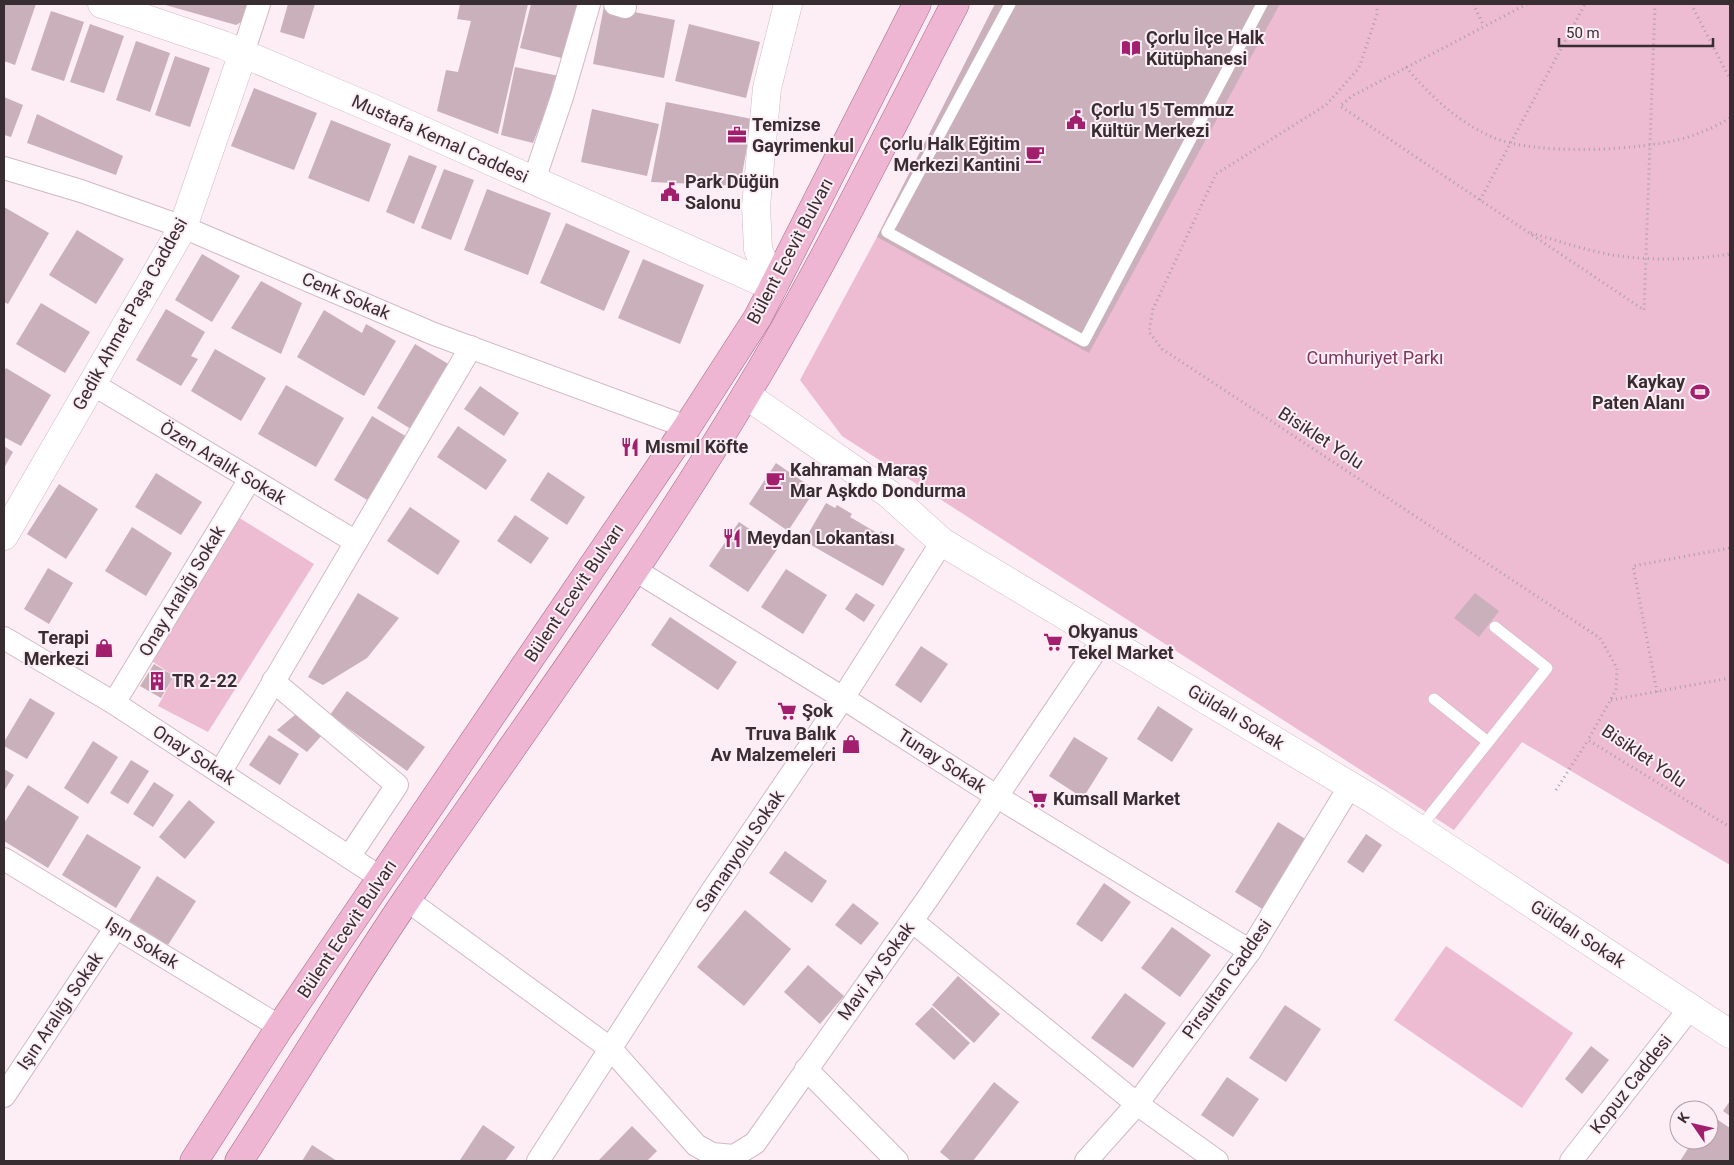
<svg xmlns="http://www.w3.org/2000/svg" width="1734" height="1165" viewBox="0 0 1734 1165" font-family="Roboto,sans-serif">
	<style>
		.green { fill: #edbbd2 }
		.building { fill: #cab0bb }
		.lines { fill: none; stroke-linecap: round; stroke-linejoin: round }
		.service-casing { stroke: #d2b9c4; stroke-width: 12 }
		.minor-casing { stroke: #d2b9c4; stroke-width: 24 }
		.tertiary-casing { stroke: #d2b9c4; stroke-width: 29 }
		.primary-casing { stroke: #a86787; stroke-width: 29 }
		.path { stroke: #ac9fa5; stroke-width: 3; stroke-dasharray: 1 4; stroke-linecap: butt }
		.service { stroke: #fff; stroke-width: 11 }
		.minor { stroke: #fff; stroke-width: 22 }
		.tertiary { stroke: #fff; stroke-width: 28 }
		.primary { stroke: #efb6d3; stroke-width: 28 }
		.labels { text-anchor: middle; stroke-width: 4; stroke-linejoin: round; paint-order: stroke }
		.poi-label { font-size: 18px; font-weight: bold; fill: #382e32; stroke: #fdedf4; text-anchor: start }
		.street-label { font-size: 18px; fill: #382e32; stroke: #fdedf4 }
		.park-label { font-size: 18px; fill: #7f365d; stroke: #fdedf4 }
	</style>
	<rect width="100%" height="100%" fill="#fdedf4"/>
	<g class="green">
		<polygon points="995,4 1730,4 1730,865 1522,742 1454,830 842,436 800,380 877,237"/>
		<polygon points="233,514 314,564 208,732 158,706 174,676 146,657"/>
		<polygon points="1446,946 1573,1033 1522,1108 1394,1020"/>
	</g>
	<g class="building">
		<polygon points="4,4 36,4 15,65 4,61"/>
		<polygon points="162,4 249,4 243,21 236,25"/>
		<polygon points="288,4 315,4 304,39 280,32"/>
		<polygon points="460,4 528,4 498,134 437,111 446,70 458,72 471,21 457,19"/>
		<polygon points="531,4 584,4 570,60 520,48"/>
		<polygon points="995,4 1280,4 1089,353 877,237"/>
		<polygon points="604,6 675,20 664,78 593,64"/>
		<polygon points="51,11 84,22 64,81 31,70"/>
		<polygon points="90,24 124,36 104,93 70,82"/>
		<polygon points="689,24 760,42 746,98 675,81"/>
		<polygon points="136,41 170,53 150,112 116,100"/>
		<polygon points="175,56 210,68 190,127 155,115"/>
		<polygon points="515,67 559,76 533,143 501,135"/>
		<polygon points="254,88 317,113 294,170 231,146"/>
		<polygon points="4,97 23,105 11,137 4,135"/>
		<polygon points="666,102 752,119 740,186 651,182"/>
		<polygon points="592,109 659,124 647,176 581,162"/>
		<polygon points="37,114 123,156 116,175 27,143"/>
		<polygon points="331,120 391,144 369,202 308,178"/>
		<polygon points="409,155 437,166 414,224 386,212"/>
		<polygon points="444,169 474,180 451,240 421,228"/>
		<polygon points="487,189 551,213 528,275 464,250"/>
		<polygon points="4,207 49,233 8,304 4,302"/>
		<polygon points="566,223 630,251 604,311 540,283"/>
		<polygon points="77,230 124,259 96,304 49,275"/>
		<polygon points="202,254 240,276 212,322 175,300"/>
		<polygon points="643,259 704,285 680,344 618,318"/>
		<polygon points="261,281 302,303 281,354 231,328"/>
		<polygon points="41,303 90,332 65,373 16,344"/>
		<polygon points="166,309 205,332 191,356 198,359 181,386 136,360"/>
		<polygon points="324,310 362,333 366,324 396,341 364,396 297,357"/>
		<polygon points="415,344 450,365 411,429 377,408"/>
		<polygon points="215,349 266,378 241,421 191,391"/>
		<polygon points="6,368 51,395 21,446 4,437 4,372"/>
		<polygon points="286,385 344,418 316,467 258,434"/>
		<polygon points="480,386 519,413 504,436 464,409"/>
		<polygon points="372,416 407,437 369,501 334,480"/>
		<polygon points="458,426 507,460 486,490 437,457"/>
		<polygon points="4,446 13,452 4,468"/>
		<polygon points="776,463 815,490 788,531 749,504"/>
		<polygon points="548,472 585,497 567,525 530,500"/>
		<polygon points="156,473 202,502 181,535 135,507"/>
		<polygon points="59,484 98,509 66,559 27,534"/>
		<polygon points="826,503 835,508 837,505 852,514 850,517 879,534 881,531 896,540 894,543 905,549 883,586 804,541"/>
		<polygon points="410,507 460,541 438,575 387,541"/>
		<polygon points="515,515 549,538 531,564 497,541"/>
		<polygon points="739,522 778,548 748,592 709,566"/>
		<polygon points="132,527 172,553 146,596 105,571"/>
		<polygon points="48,568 73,583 49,624 24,609"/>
		<polygon points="786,569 827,595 803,634 761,607"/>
		<polygon points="358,593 399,618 367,658 323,685 308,677"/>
		<polygon points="856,593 875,605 864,622 845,609"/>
		<polygon points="1475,593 1499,611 1479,637 1454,618"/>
		<polygon points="670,617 737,662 718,690 651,645"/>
		<polygon points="921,646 948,664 921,703 895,685"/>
		<polygon points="154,664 174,676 161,698 140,686"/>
		<polygon points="347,691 425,747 407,771 330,715"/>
		<polygon points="30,698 55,713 27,759 4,746 4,742"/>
		<polygon points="1158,706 1193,729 1172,762 1137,739"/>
		<polygon points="296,714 323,734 307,752 277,730"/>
		<polygon points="269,735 299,754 280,785 249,765"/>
		<polygon points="1074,737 1108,758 1083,798 1049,776"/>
		<polygon points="93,741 118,757 88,804 64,788"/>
		<polygon points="131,760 149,771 128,804 110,793"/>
		<polygon points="4,769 14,775 4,791"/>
		<polygon points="154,782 174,795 153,827 133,814"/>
		<polygon points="28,785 79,817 48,868 4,841 4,823"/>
		<polygon points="189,800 215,822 185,859 159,837"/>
		<polygon points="1278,822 1307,840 1264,910 1235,892"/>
		<polygon points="87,834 141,867 116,908 62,875"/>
		<polygon points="1366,834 1382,845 1363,873 1347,862"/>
		<polygon points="785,851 827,881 812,903 769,873"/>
		<polygon points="157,876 196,901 168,945 129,921"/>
		<polygon points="1104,883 1131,902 1102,942 1076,924"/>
		<polygon points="853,903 879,923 861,945 835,925"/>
		<polygon points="745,910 791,949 744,1006 697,967"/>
		<polygon points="1172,927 1211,955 1180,997 1141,968"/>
		<polygon points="808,965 844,996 820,1024 784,992"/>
		<polygon points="958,976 1000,1014 974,1043 932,1005"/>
		<polygon points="1125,993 1166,1023 1133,1068 1091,1038"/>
		<polygon points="1285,1005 1321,1029 1286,1082 1249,1058"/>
		<polygon points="932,1007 970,1043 954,1060 915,1024"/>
		<polygon points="1591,1046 1609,1060 1582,1094 1565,1079"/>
		<polygon points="1227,1077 1259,1099 1233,1137 1201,1115"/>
		<polygon points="994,1082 1019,1102 973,1161 951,1161 940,1152"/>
		<polygon points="1730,1101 1730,1116 1723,1111"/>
		<polygon points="1712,1116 1730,1128 1730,1161 1680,1161 1693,1141 1709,1140 1709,1121"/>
		<polygon points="483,1125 515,1147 505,1161 460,1160"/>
		<polygon points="632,1126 657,1151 647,1161 598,1161"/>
		<polygon points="312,1145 337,1161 302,1161"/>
	</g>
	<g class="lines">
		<g class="service-casing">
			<g id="service">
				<polyline points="1010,4 887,232 1084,341 1262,4"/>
				<polyline points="1434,699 1488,742"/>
				<polyline points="1419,829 1547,668 1495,627"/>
			</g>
		</g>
		<g class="minor-casing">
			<g id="minor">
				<polyline points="615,4 625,7"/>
				<polyline points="243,53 259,4"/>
				<polyline points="4,168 81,191 183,227 434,334 687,427"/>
				<polyline points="534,180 562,97 589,4"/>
				<polyline points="91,383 356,542"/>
				<polyline points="635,570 843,698 996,796 1250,951"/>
				<polyline points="4,638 114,703 381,878"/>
				<polyline points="273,681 397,785 349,857"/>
				<polyline points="114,703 250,479"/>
				<polyline points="221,771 471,347"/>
				<polyline points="4,859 280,1027"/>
				<polyline points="407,900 611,1049 696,1145 712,1154 734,1156 755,1143 928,898 1104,638"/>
				<polyline points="912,921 1137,1104 1217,1161"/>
				<polyline points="806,1069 897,1161"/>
				<polyline points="4,1096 116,927"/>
				<polyline points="538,1161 710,894 843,698 942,542"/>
				<polyline points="1086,1161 1137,1104 1250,951 1350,786"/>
				<polyline points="1571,1161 1690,1008"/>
			</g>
		</g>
		<g class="tertiary-casing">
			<g id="tertiary">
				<polyline points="102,4 223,45 374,109 773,287"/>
				<polyline points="773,287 758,249 756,206 767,88 788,4"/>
				<polyline points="746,395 889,494 942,542 1379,803 1730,1034"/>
				<polyline points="4,536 183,227 243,53"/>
			</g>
		</g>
		<g class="primary-casing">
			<g id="primary">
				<polyline points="194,1161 280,1027 687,427 758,317 917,4"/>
				<path d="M239,1161c57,-88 111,-178 170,-265 114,-166 233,-328 336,-500 77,-127 142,-261 210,-392"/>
			</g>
		</g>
		<g class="path">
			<polyline points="1377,4 1377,14 1359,68 1326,105 1216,174 1153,309 1149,332 1162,349 1600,638 1617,668 1616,690 1588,740 1730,827"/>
			<polyline points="1473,4 1484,26"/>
			<polyline points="1527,4 1352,96 1340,106 1644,310 1655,4"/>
			<polyline points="1691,4 1730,79"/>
			<polyline points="1729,4 1730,6"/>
			<path d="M1406,67c24,29 51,54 86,70 42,19 152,14 196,0 15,-5 29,-11 42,-19"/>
			<polyline points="1480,200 1585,4"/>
			<path d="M1531,233c27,8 54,17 81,22 39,6 80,5 118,-1"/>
			<polyline points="1657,692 1633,566 1730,548"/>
			<polyline points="1611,700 1730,678"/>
			<polyline points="1556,790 1588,740"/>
		</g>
		<use href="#service" class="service"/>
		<use href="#minor" class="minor"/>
		<use href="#tertiary" class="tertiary"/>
		<use href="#primary" class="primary"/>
	</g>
	<defs>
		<g id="library-bare" transform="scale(1.5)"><path d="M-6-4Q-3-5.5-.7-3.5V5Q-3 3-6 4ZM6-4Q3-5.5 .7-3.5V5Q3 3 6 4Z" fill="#a21f6e" stroke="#fdedf4" stroke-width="2.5" paint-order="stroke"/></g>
		<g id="civic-bare" transform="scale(1.5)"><path d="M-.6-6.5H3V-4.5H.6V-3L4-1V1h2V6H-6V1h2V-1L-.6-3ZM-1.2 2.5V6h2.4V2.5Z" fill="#a21f6e" stroke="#fdedf4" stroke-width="2.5" paint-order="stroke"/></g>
		<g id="office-bare" transform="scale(1.5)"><path d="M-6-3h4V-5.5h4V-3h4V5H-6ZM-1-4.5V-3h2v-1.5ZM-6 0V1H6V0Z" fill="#a21f6e" stroke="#fdedf4" stroke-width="2.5" paint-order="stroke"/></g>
		<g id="cafe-bare" transform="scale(1.5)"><path d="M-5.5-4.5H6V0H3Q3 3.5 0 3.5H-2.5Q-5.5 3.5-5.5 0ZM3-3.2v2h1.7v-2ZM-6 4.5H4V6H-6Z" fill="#a21f6e" stroke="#fdedf4" stroke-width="2.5" paint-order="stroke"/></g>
		<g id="stadium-bare" transform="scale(1.5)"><path d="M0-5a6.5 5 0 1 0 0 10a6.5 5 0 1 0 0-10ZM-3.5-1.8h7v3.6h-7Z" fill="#a21f6e" stroke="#fdedf4" stroke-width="2.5" paint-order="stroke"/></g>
		<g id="restaurant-bare" transform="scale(1.5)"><path d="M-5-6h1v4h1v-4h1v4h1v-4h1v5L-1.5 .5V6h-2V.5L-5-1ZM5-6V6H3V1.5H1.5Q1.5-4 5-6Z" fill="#a21f6e" stroke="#fdedf4" stroke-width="2.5" paint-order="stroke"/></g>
		<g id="supermarket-bare" transform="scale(1.5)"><path d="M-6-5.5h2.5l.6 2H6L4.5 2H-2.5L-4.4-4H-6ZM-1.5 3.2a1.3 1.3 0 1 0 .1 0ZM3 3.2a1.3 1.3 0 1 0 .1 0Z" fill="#a21f6e" stroke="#fdedf4" stroke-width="2.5" paint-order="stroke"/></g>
		<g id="shop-bare" transform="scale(1.5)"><path d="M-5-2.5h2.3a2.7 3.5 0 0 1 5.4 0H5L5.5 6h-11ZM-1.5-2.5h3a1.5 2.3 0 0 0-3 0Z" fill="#a21f6e" stroke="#fdedf4" stroke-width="2.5" paint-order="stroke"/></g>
		<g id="building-bare" transform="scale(1.5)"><path d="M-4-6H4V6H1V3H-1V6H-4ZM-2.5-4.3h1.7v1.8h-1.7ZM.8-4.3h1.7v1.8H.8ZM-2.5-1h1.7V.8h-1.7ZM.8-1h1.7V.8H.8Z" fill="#a21f6e" stroke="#fdedf4" stroke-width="2.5" paint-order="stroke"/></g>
	</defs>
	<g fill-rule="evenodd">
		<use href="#library-bare" x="1131" y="48"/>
		<use href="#civic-bare" x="1076" y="120"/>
		<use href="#office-bare" x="737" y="135"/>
		<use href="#cafe-bare" x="1035" y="154"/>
		<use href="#civic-bare" x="670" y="192"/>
		<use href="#stadium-bare" x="1700" y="392"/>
		<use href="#restaurant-bare" x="630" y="447"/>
		<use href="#cafe-bare" x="775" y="480"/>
		<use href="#restaurant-bare" x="732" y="538"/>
		<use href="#supermarket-bare" x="1053" y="642"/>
		<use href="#shop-bare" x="104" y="648"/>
		<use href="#building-bare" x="157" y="681"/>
		<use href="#supermarket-bare" x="787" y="711"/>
		<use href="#shop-bare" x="851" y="744"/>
		<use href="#supermarket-bare" x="1038" y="799"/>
	</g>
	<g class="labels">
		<g class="poi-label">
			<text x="1146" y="44">Çorlu İlçe Halk<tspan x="1146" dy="21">Kütüphanesi</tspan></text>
			<text x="1091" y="116">Çorlu 15 Temmuz<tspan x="1091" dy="21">Kültür Merkezi</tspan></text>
			<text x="752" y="131">Temizse<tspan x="752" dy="21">Gayrimenkul</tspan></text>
			<text x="1020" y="150" text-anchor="end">Çorlu Halk Eğitim<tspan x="1020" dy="21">Merkezi Kantini</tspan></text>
			<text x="685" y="188">Park Düğün<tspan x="685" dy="21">Salonu</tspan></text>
			<text x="1685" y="388" text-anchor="end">Kaykay<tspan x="1685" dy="21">Paten Alanı</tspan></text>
			<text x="645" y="453">Mısmıl Köfte</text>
			<text x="790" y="476">Kahraman Maraş<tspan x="790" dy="21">Mar Aşkdo Dondurma</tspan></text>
			<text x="747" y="544">Meydan Lokantası</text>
			<text x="1068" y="638">Okyanus<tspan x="1068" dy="21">Tekel Market</tspan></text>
			<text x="89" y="644" text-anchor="end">Terapi<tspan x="89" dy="21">Merkezi</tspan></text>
			<text x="172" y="687">TR 2-22</text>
			<text x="802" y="717">Şok</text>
			<text x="836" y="740" text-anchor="end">Truva Balık<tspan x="836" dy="21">Av Malzemeleri</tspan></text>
			<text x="1053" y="805">Kumsall Market</text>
		</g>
		<g class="street-label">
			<text transform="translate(440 139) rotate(24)" y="6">Mustafa Kemal Caddesi</text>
			<text transform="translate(790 251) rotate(-62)" y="6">Bülent Ecevit Bulvarı</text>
			<text transform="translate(346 296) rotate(23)" y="6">Cenk Sokak</text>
			<text transform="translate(130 314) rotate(-61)" y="6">Gedik Ahmet Paşa Caddesi</text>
			<text transform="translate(1321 438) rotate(33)" y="6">Bisiklet Yolu</text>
			<text transform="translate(223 463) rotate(31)" y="6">Özen Aralık Sokak</text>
			<text transform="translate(182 591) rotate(-59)" y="6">Onay Aralığı Sokak</text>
			<text transform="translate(574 593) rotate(-56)" y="6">Bülent Ecevit Bulvarı</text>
			<text transform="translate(1236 717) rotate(31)" y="6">Güldalı Sokak</text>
			<text transform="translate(194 755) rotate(33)" y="6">Onay Sokak</text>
			<text transform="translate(1644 756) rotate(34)" y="6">Bisiklet Yolu</text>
			<text transform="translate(942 761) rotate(33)" y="6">Tunay Sokak</text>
			<text transform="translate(740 851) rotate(-56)" y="6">Samanyolu Sokak</text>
			<text transform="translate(347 929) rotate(-56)" y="6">Bülent Ecevit Bulvarı</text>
			<text transform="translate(1578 934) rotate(33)" y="6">Güldalı Sokak</text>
			<text transform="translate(142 943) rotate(31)" y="6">Işın Sokak</text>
			<text transform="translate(876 971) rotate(-54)" y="6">Mavi Ay Sokak</text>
			<text transform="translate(1227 979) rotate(-55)" y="6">Pirsultan Caddesi</text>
			<text transform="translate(60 1011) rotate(-56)" y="6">Işın Aralığı Sokak</text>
			<text transform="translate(1631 1084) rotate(-52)" y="6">Kopuz Caddesi</text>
		</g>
		<g class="park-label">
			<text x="1375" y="364">Cumhuriyet Parkı</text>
		</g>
	</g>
	<rect width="1734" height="1165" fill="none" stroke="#382e32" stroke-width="10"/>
	<g transform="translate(1694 1125) rotate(304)"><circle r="24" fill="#fdedf4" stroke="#aea1a6"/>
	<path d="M0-4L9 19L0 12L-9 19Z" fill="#a21f6e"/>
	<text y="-8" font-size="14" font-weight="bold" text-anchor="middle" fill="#382e32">K</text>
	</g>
	<path d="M1559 38v8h154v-8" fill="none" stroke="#382e32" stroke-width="2.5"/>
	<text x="1566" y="38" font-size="15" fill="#382e32" stroke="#fdedf4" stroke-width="4" paint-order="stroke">50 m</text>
</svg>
